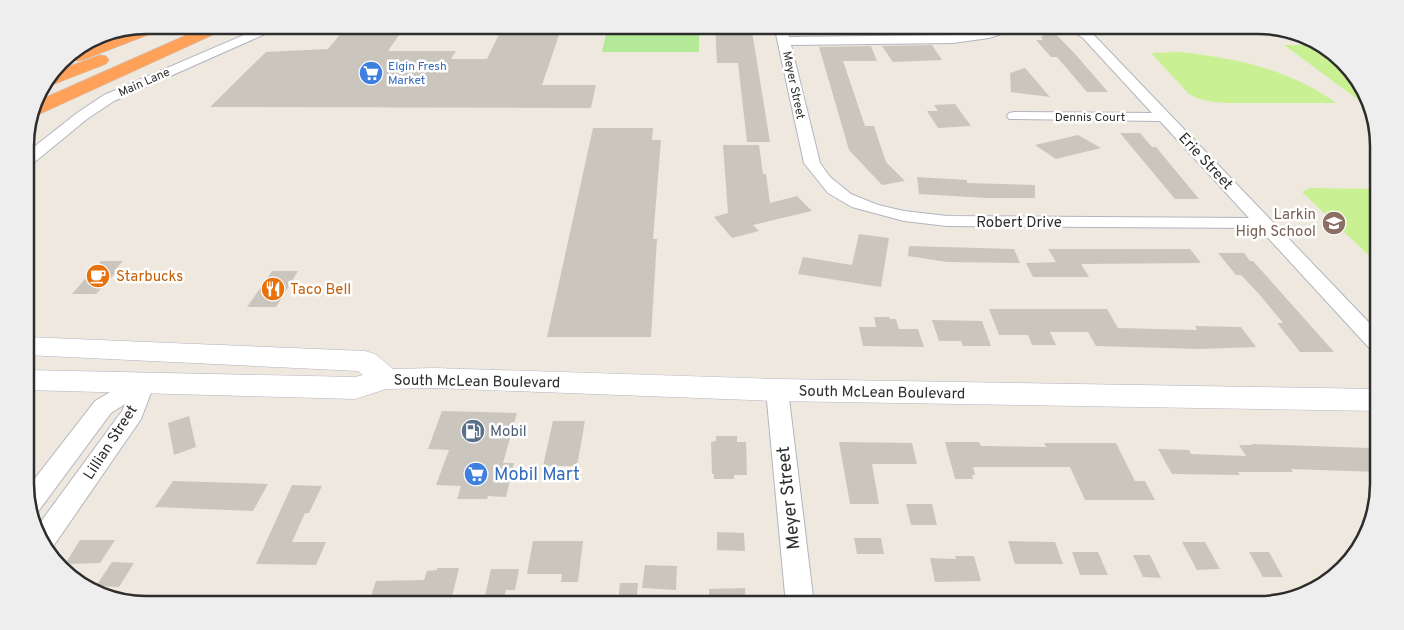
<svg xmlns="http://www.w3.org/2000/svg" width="1404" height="630" viewBox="0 0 1404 630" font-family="Overpass,sans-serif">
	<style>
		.green { fill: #b3e997 }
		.pitch { fill: #c9f193 }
		.building { fill: #cbc6bd }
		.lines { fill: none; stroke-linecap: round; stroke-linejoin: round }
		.minor-casing { stroke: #b2b5c1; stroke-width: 2 }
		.secondary-casing { stroke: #b2b5c1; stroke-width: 1 }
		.motorway-casing { stroke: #c8c8c8; stroke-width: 1 }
		.minor { fill: #fff; fill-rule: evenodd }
		.secondary { fill: #fff; fill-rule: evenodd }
		.motorway { fill: #ffa159; fill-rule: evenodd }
		.labels { text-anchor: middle; stroke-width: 5; stroke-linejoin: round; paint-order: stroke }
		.far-shop-label { font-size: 12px; fill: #366cbe; stroke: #fff; text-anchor: start }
		.far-street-label { font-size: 12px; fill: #2d2d2d; stroke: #fff }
		.street-label { font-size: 15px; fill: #2d2d2d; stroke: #fff }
		.education-label { font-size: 15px; fill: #785e54; stroke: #fff; text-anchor: end }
		.food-label { font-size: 15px; fill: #c56008; stroke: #fff; text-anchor: start }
		.service-label { font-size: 15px; fill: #4e5e75; stroke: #fff; text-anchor: start }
		.near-shop-label { font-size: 18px; fill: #366cbe; stroke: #fff; text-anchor: start }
		.near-street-label { font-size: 18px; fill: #2d2d2d; stroke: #fff }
		.rim { fill: none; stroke: #2d2d2d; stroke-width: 2.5 }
	</style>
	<rect width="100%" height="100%" fill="#efe8de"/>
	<polygon class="green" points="608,25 699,25 699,52 602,52"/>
	<g class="pitch">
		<polygon points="1284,45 1318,45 1354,72 1368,107"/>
		<path d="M1179,52c57,6 110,17 157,51h-109c-14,-1 -26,-2 -38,-9l-38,-41z"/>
		<polygon points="1310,188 1378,189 1378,264 1302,192"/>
	</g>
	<g class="building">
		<polygon points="348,25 406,25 388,51 456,51 451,59 487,59 500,32 560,32 542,85 596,85 591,108 210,107 266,52 328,49"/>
		<polygon points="715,25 751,25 770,142 747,142 738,63 717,63"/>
		<polygon points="813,25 862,25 866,34 815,35"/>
		<polygon points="868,25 920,25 925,33 874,34"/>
		<polygon points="1051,29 1076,55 1108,92 1087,92 1057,57 1051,57 1036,40 1043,40 1041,37"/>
		<polygon points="932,45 942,60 893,62 882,46"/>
		<polygon points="871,46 877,61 843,61 865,126 874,126 886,162 905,181 882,185 849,150 819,47"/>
		<polygon points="1025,68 1050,97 1011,92 1010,73"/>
		<polygon points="955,104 971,126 938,128 927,111 938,111 934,105"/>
		<polygon points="593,128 653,128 652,140 661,140 653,239 657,239 651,337 547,337"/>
		<polygon points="1120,133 1140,133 1152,147 1156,147 1199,199 1175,199"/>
		<polygon points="1078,135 1101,148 1056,159 1035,145"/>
		<polygon points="723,145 759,145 763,174 766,174 770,203 797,196 812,211 753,225 759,231 732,238 714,217 728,213"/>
		<polygon points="917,177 967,180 967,183 1035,185 1035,198 986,198 919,194"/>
		<polygon points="859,234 889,238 881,287 798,274 803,257 852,265"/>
		<polygon points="909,246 1014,249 1020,263 947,262 908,256"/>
		<polygon points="1048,249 1190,249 1201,263 1081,264 1089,277 1033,277 1026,263 1056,262"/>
		<polygon points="1218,253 1244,253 1250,261 1253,261 1334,352 1300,352 1277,323 1283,323 1259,294 1241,275 1236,275"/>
		<polygon points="101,261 123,261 114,271 117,271 96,294 72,294"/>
		<polygon points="272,271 298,271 276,307 247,307"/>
		<polygon points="989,309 1107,309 1118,328 1197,330 1195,326 1241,327 1256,347 1200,349 1096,346 1088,332 1050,332 1056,345 1032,345 1028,335 999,335"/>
		<polygon points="874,317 889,317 890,319 896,319 899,329 918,329 924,347 863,346 859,327 876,327"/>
		<polygon points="932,320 982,321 991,346 963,346 961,341 939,341"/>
		<polygon points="442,411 517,413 503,463 514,463 506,497 488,496 487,499 457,499 461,486 436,485 449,450 428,449"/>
		<polygon points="189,416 196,447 174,455 168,423"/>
		<polygon points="553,421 585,421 577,466 543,466"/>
		<polygon points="716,436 737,436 737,442 746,442 747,475 734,475 734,479 714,479 714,474 712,474 711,442 716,441"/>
		<polygon points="839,442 912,443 917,464 872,464 879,504 850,504"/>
		<polygon points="945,442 979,442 981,446 1046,447 1044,443 1116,443 1135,481 1145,481 1155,500 1085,500 1070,467 973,467 975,475 972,475 973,479 955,479"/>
		<polygon points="1252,444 1369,448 1379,461 1379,472 1291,469 1293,472 1238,472 1240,475 1172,474 1158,449 1189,450 1191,454 1246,456 1239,445 1253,445"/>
		<polygon points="173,481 268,484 253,511 155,507"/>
		<polygon points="292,485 322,486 309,513 305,513 292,542 326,542 316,565 256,564"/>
		<polygon points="906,504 932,504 937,525 911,525"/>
		<polygon points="717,532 744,533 745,551 717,550"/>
		<polygon points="854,538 881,538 884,554 857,554"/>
		<polygon points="80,540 115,540 100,563 65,564"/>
		<polygon points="533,541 583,541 578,582 561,582 562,574 527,574"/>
		<polygon points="1008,541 1055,542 1063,564 1015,564"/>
		<polygon points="1182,542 1205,542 1220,569 1197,570"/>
		<polygon points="1072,552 1098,552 1108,575 1080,575"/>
		<polygon points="1249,552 1269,552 1283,577 1263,577"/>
		<polygon points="1133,555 1150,555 1161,578 1143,577"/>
		<polygon points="955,556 974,556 981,581 935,582 930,558 956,559"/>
		<polygon points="112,562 134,563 119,587 96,586"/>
		<polygon points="645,565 677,566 676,590 642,588"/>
		<polygon points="437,568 459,568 452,597 393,598 391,605 368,605 376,581 424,580 427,571 437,570"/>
		<polygon points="491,569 519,569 515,590 506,590 502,605 483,605"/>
		<polygon points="620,583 638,583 636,605 618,605"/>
		<polygon points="745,588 746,605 709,605 709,589"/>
	</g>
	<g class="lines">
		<g class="minor-casing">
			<g id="minor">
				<polygon points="267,25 283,25 281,27 114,101 87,119 31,165 25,167 25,154 77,113 104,95"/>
				<polygon points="774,25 786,25 789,37 953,35 988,31 1007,25 1025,25 1023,27 989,38 953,43 791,45 820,163 830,177 851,194 878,205 904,211 947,216 1249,218 1160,121 1009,119 1007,116 1009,113 1014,112 1152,113 1083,38 1064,25 1078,25 1091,32 1379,333 1379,353 1372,351 1259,228 947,226 904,221 852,207 828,193 804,163"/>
				<polygon points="144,374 152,377 155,382 141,419 52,548 47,550 37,527 122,411 125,404 111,413 37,513 32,515 26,500 26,490 95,401 136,377"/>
				<polygon points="777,382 785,385 788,390 814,605 786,605 766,390 769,385"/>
			</g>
		</g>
		<g class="secondary-casing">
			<polygon id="secondary" points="26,337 365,351 375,354 393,369 434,368 777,379 1379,389 1379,411 777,401 434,388 386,389 355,399 26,390 26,370 355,377 363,375 358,371 26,355"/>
		</g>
		<g class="motorway-casing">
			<g id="motorway">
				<polygon points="144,25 168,25 166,28 83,60 77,61 71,60 68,56 71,52"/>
				<polygon points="209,25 230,25 228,28 40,114 31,115 35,102"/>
				<polygon points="100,55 106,56 109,60 106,64 52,85 43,86 53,72"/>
			</g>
		</g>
		<use href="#minor" class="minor"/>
		<use href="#secondary" class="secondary"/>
		<use href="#motorway" class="motorway"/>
	</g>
	<defs>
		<g id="supermarket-disc" transform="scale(1.25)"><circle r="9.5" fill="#3f7fe0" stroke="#fff"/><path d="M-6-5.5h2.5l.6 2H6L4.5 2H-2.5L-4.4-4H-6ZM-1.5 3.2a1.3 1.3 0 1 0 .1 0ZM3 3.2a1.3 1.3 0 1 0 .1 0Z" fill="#fff"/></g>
		<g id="school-disc" transform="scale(1.25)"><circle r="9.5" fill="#8d6e63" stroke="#fff"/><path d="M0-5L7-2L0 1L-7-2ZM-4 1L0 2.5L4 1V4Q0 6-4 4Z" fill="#fff"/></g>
		<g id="cafe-disc" transform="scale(1.25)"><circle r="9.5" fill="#e8710a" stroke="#fff"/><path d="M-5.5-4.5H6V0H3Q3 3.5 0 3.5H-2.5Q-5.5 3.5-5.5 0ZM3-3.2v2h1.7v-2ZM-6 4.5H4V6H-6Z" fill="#fff"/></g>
		<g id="restaurant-disc" transform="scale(1.25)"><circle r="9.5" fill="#e8710a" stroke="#fff"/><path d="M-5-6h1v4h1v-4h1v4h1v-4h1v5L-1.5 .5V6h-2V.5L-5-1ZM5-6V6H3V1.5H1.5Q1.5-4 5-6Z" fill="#fff"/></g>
		<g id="fuel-disc" transform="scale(1.25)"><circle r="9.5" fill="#5c6f8a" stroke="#fff"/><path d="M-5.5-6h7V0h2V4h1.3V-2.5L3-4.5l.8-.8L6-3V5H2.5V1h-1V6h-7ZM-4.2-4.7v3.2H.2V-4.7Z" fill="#fff"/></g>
	</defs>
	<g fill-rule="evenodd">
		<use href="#supermarket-disc" x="371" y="73"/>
		<use href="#school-disc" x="1334" y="223"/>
		<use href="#cafe-disc" x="98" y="276"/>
		<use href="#restaurant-disc" x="273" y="289"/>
		<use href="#fuel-disc" x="473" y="431"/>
		<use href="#supermarket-disc" x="476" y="474"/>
	</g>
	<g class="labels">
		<g class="far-shop-label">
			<text x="388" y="70">Elgin Fresh<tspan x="388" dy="14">Market</tspan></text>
		</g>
		<g class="far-street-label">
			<text transform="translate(144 82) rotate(-24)" y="4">Main Lane</text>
			<text transform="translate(794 85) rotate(78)" y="4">Meyer Street</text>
			<text x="1090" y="121">Dennis Court</text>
		</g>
		<g class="street-label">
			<text transform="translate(1206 161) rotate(47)" y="5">Erie Street</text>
			<text x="1019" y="227">Robert Drive</text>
			<text transform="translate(477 381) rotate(1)" y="5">South McLean Boulevard</text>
			<text transform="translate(882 392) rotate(1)" y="5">South McLean Boulevard</text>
			<text transform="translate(110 442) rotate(-57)" y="5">Lillian Street</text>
		</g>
		<g class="education-label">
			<text x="1316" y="219">Larkin<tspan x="1316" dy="17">High School</tspan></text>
		</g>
		<g class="food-label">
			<text x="116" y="281">Starbucks</text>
			<text x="290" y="294">Taco Bell</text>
		</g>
		<g class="service-label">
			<text x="490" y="436">Mobil</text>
		</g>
		<g class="near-shop-label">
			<text x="494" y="480">Mobil Mart</text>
		</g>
		<g class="near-street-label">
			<text transform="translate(788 498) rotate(-96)" y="6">Meyer Street</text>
		</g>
	</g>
	<path d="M0 0H1404V630H0ZM146 34H1258A112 112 0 0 1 1370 146V484A112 112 0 0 1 1258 596H146A112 112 0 0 1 34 484V146A112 112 0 0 1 146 34Z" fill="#eee" fill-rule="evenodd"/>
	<path class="rim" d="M146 34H1258A112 112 0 0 1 1370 146V484A112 112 0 0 1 1258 596H146A112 112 0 0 1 34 484V146A112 112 0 0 1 146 34Z"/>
</svg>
